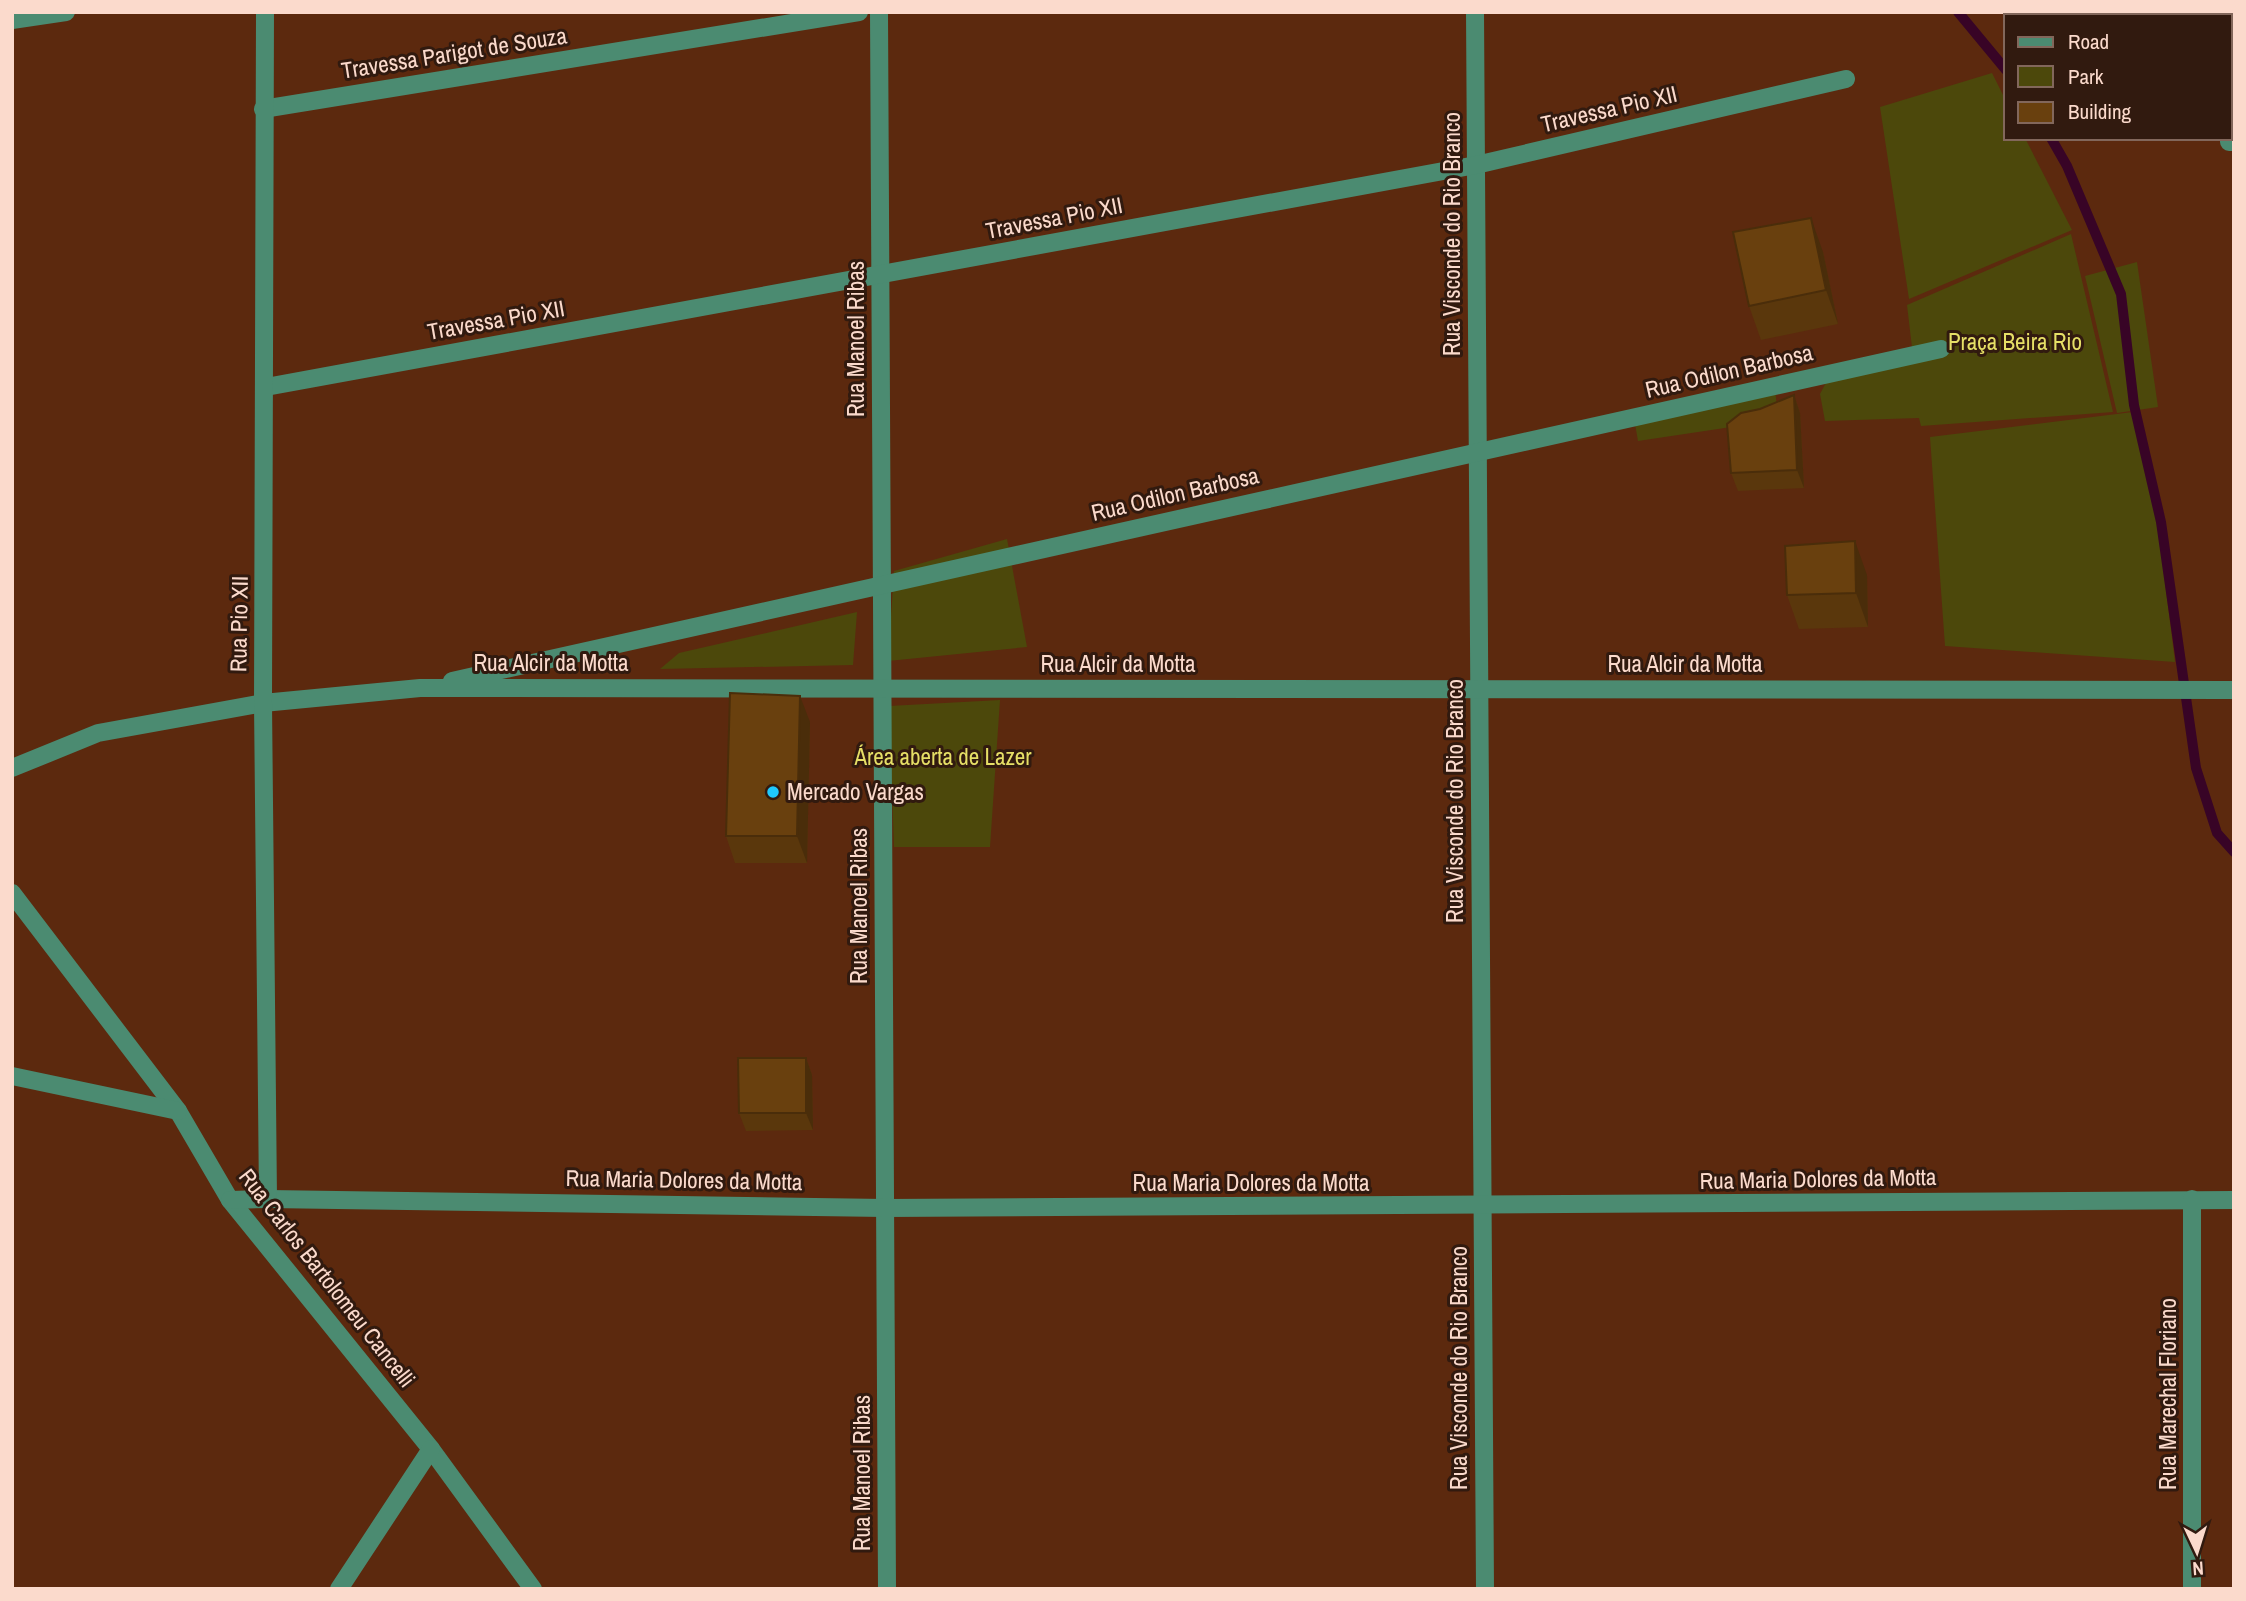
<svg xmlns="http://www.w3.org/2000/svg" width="2246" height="1601" viewBox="0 0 2246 1601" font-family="'Archivo Narrow',sans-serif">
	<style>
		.green { fill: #4c480b }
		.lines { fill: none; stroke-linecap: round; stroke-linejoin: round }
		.stream { stroke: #380426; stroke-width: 10 }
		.minor { stroke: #4b8b71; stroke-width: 18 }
		.wall { fill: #5a370c }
		.shaded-wall { fill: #4a2d0a }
		.building { fill: #69400e; stroke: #4a2d0a; stroke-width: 2 }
		.poi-dot { fill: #1fc9fd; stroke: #311a0f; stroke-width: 2.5 }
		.labels { text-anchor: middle; stroke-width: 6; stroke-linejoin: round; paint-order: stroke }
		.street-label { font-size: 23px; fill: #fbdacc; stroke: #311a0f }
		.park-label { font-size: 23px; fill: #e6df66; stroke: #311a0f }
		.poi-label { font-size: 23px; fill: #fbdacc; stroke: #311a0f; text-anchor: start }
	</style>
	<rect width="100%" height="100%" fill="#5c290e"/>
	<g class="green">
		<polygon points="1992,73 2006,101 2006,138 2025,138 2072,230 1909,299 1880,107"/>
		<polygon points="2071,234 2113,412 1921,426 1919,418 1825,421 1820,394 1830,375 1913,356 1907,305"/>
		<polygon points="2137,262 2158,407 2117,413 2085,276"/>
		<polygon points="1775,387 1778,420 1638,441 1634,418"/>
		<polygon points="2133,412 2158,526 2175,662 1945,646 1930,437"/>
		<polygon points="1007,539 1027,647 888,661 894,571"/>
		<polygon points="857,612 853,665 660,669 679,653"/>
		<polygon points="1000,700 990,847 894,847 889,706"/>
	</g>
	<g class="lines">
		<g class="stream">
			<polyline points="1958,12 2006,70"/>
			<polyline points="2051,138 2067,166 2121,294 2134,405 2161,522 2196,768 2217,833 2234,852"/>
		</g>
		<g class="minor">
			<polyline points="879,12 887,1589"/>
			<polyline points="1475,12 1485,1589"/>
			<polyline points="2227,12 2227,16"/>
			<polyline points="12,20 66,12"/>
			<polyline points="263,109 859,12"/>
			<polyline points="2229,138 2229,142 2234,142"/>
			<polyline points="266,387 1476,165 1846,79"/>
			<polyline points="452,681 1941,349"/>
			<polyline points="12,768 98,733 263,703 420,688 2234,690"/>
			<polyline points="12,893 178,1111 230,1200 431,1449 533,1589"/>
			<polyline points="12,1076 178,1111"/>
			<polyline points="268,1199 885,1208 2234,1200"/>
			<polyline points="230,1200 268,1199 263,703 265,12"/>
			<polyline points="339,1589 431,1449"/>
			<polyline points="2192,1589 2192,1199"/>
		</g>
	</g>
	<g class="wall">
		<polygon points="1823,252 1838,324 1761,340 1749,306"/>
		<polygon points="1794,395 1800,413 1804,488 1738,491 1731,473"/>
		<polygon points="1867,575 1868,627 1799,629 1787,595"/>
		<polygon points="810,722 807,863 735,863 726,836"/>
		<polygon points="806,1058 812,1075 813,1130 746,1131 739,1113"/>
	</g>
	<g class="shaded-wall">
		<polygon points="1811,218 1823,252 1838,324 1826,290"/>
		<polygon points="1794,395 1800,413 1804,488 1797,470"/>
		<polygon points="1855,541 1867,575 1868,627 1856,593"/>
		<polygon points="800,696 810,722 807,863 797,836"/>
		<polygon points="806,1058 812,1075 813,1130 806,1113"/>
	</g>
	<g class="building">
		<polygon points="1811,218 1826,290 1749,306 1733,232"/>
		<polygon points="1794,395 1797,470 1731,473 1727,424 1741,413 1760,409"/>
		<polygon points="1855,541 1856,593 1787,595 1785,546"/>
		<polygon points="730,693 800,696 797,836 726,836"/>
		<polygon points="738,1058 806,1058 806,1113 739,1113"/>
	</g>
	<circle class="poi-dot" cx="773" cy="792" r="7"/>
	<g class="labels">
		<g class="street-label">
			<text transform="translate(454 53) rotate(-9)" y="8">Travessa Parigot de Souza</text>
			<text transform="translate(1609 109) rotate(-13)" y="8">Travessa Pio XII</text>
			<text transform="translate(1054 218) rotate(-11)" y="8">Travessa Pio XII</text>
			<text transform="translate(1452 234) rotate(-90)" y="8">Rua Visconde do Rio Branco</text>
			<text transform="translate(496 320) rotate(-10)" y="8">Travessa Pio XII</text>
			<text transform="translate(856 339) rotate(-90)" y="8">Rua Manoel Ribas</text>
			<text transform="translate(1729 371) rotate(-13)" y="8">Rua Odilon Barbosa</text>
			<text transform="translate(1175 494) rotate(-13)" y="8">Rua Odilon Barbosa</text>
			<text transform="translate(239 624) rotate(-89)" y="8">Rua Pio XII</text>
			<text x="551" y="671">Rua Alcir da Motta</text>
			<text x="1118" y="672">Rua Alcir da Motta</text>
			<text x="1685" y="672">Rua Alcir da Motta</text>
			<text transform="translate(1455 801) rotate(-90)" y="8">Rua Visconde do Rio Branco</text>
			<text transform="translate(859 906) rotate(-90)" y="8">Rua Manoel Ribas</text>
			<text transform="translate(1818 1179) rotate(-1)" y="8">Rua Maria Dolores da Motta</text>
			<text transform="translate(684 1180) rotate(1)" y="8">Rua Maria Dolores da Motta</text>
			<text x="1251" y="1191">Rua Maria Dolores da Motta</text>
			<text transform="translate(327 1278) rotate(52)" y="8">Rua Carlos Bartolomeu Cancelli</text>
			<text transform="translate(1459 1368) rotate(-90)" y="8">Rua Visconde do Rio Branco</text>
			<text transform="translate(2168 1394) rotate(-90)" y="8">Rua Marechal Floriano</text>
			<text transform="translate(862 1473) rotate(-90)" y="8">Rua Manoel Ribas</text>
		</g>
		<g class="park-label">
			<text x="2015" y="350">Praça Beira Rio</text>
			<text x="943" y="765">Área aberta de Lazer</text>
		</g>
		<g class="poi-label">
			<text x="787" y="800">Mercado Vargas</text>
		</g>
	</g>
	<rect width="2246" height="1601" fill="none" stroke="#fbdacc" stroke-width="28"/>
	<rect x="2004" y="14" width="228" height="126" fill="#311a0f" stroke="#82675b" stroke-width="2"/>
	<rect x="2018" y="37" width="35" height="10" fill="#4b8b71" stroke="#82675b" stroke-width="2"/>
	<text x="2068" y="49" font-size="21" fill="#fbdacc">Road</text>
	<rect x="2018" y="66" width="35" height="21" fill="#4c480b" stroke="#82675b" stroke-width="2"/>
	<text x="2068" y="84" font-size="21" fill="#fbdacc">Park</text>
	<rect x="2018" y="102" width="35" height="21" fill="#69400e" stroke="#82675b" stroke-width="2"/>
	<text x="2068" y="119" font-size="21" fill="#fbdacc">Building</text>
	<g transform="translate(2197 1552) rotate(176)" stroke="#311a0f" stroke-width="5" paint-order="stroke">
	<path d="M0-5L12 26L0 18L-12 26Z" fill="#fbdacc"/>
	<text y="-10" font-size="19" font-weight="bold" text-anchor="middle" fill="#fbdacc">N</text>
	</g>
</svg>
